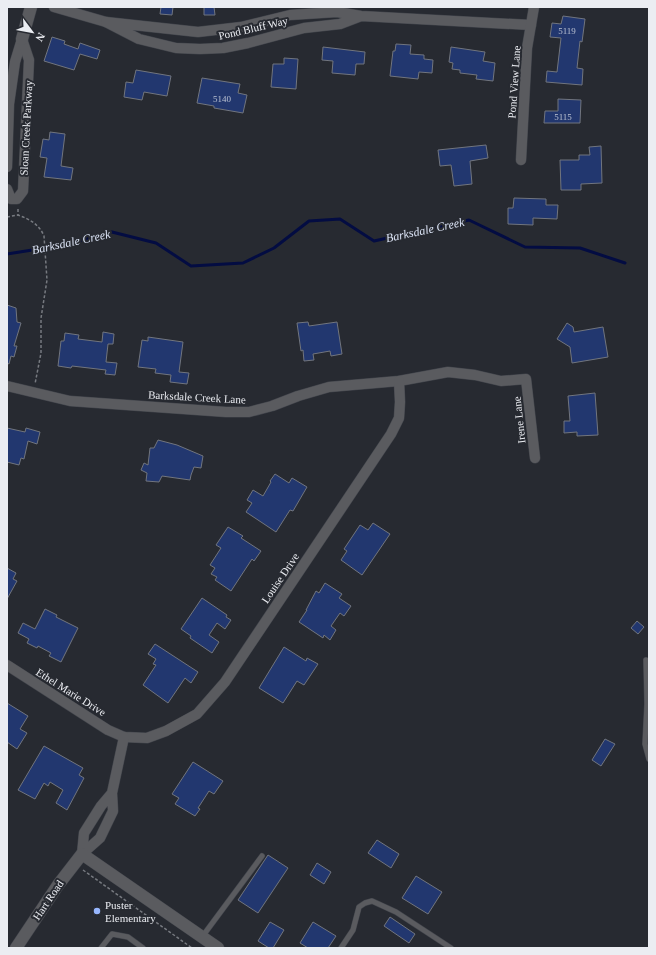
<svg xmlns="http://www.w3.org/2000/svg" width="656" height="955" viewBox="0 0 656 955" font-family="'Times New Roman',serif">
	<style>
		.lines { fill: none; stroke-linecap: round; stroke-linejoin: round }
		.stream { stroke: #030c42; stroke-width: 3 }
		.building { fill: #22376f; stroke: #71757e }
		.service-casing { stroke: #42454c; stroke-width: 6 }
		.minor-casing { stroke: #42454c; stroke-width: 11 }
		.tertiary-casing { stroke: #42454c; stroke-width: 13 }
		.path { stroke: #777a80; stroke-width: 1.5; stroke-dasharray: 3 2; stroke-linecap: butt }
		.service { stroke: #5a5b5f; stroke-width: 5 }
		.minor { stroke: #5a5b5f; stroke-width: 10 }
		.tertiary { stroke: #5a5b5f; stroke-width: 12 }
		.poi-dot { fill: #97b6fd; stroke: #272a31; stroke-width: 1.5 }
		.labels { text-anchor: middle; stroke-width: 4; stroke-linejoin: round; paint-order: stroke }
		.number-label { font-size: 9px; fill: #b9c0d1 }
		.street-label { font-size: 11px; fill: #ebedf2; stroke: #272a31 }
		.poi-label { font-size: 11px; fill: #ebedf2; stroke: #272a31; text-anchor: start }
		.water-label { font-size: 12px; font-style: italic; fill: #dbe3f5; stroke: #272a31 }
	</style>
	<rect width="100%" height="100%" fill="#272a31"/>
	<g class="lines">
		<polyline class="stream" points="7,254 64,245 112,232 156,243 191,266 243,263 274,248 309,221 340,219 374,241 469,220 525,247 580,248 625,263"/>
	</g>
	<g class="building">
		<polygon points="161,7 173,7 172,15 160,14"/>
		<polygon points="204,7 214,7 215,15 204,15"/>
		<polygon points="563,16 585,19 582,42 580,41 577,68 583,69 582,85 546,82 547,71 557,72 561,38 550,37 552,23 561,24"/>
		<polygon points="52,37 65,41 64,44 78,49 80,43 100,50 97,59 80,54 74,70 44,61"/>
		<polygon points="396,44 411,45 410,54 424,55 424,59 433,60 432,73 419,72 418,79 390,76 393,51 395,51"/>
		<polygon points="323,47 365,52 364,64 356,64 355,75 332,73 333,61 322,60"/>
		<polygon points="451,47 485,52 483,61 495,63 493,81 476,79 477,75 460,73 460,70 452,69 453,63 449,62"/>
		<polygon points="284,58 298,59 296,89 271,87 273,64 284,64"/>
		<polygon points="136,70 171,76 167,96 144,92 142,100 124,97 126,82 133,83"/>
		<polygon points="202,78 240,84 238,93 247,95 243,113 214,108 214,106 197,103"/>
		<polygon points="558,99 581,100 580,123 544,123 545,111 558,111"/>
		<polygon points="50,132 65,134 61,166 73,168 71,180 44,177 47,158 40,157 43,139 49,140"/>
		<polygon points="486,145 488,158 470,161 472,184 454,186 451,165 440,166 438,150"/>
		<polygon points="601,146 602,183 581,184 581,190 561,190 560,160 579,160 579,155 590,155 589,147"/>
		<polygon points="514,198 546,199 546,205 558,205 557,219 533,218 533,225 508,224 508,208 513,208"/>
		<polygon points="7,305 16,308 17,322 21,323 14,346 17,346 14,357 11,356 9,364 7,363"/>
		<polygon points="308,322 309,326 337,322 342,354 331,356 330,351 313,354 314,360 304,361 303,350 301,351 297,323"/>
		<polygon points="567,323 573,327 574,332 603,327 608,357 572,363 570,347 557,339"/>
		<polygon points="103,332 114,334 113,344 108,344 106,362 117,363 115,375 105,374 106,370 72,366 71,368 58,366 61,341 64,341 65,333 79,335 78,339 102,342"/>
		<polygon points="148,337 183,342 179,372 189,373 187,384 170,382 171,375 155,373 156,369 138,367 142,340 148,341"/>
		<polygon points="595,393 598,435 577,436 577,432 564,433 564,421 570,421 568,396"/>
		<polygon points="7,428 25,432 26,428 40,432 37,444 28,441 24,459 21,458 19,465 7,462"/>
		<polygon points="158,440 177,445 203,456 201,468 194,467 191,475 190,480 162,476 159,482 146,481 147,473 141,470 144,463 148,465 150,448 154,448"/>
		<polygon points="275,474 289,483 292,478 307,487 293,511 290,510 276,532 246,512 252,503 247,500 253,490 263,496 271,482 270,481"/>
		<polygon points="373,523 390,534 362,575 341,560 347,551 344,549 360,525 368,530"/>
		<polygon points="228,527 243,536 241,538 261,551 254,561 252,559 231,591 215,580 217,577 211,574 215,568 210,565 221,548 216,545"/>
		<polygon points="7,568 16,573 13,579 17,581 7,599"/>
		<polygon points="325,583 342,594 339,598 351,606 344,616 340,613 331,626 336,630 330,640 324,635 323,638 299,622 307,610 306,610 316,591 319,593"/>
		<polygon points="202,598 227,615 226,617 231,620 225,629 217,623 209,635 219,642 212,653 190,638 191,636 181,629"/>
		<polygon points="45,609 57,615 56,617 78,628 61,662 49,656 51,653 38,646 37,648 27,643 29,639 18,633 23,623 35,629"/>
		<polygon points="637,621 644,627 638,634 631,628"/>
		<polygon points="155,644 198,672 191,683 185,678 168,703 143,685 156,665 153,664 156,659 148,654"/>
		<polygon points="284,647 306,661 307,658 318,664 304,685 297,681 283,703 259,688"/>
		<polygon points="7,703 28,716 20,729 27,733 17,749 7,742"/>
		<polygon points="605,739 615,744 601,766 592,760"/>
		<polygon points="44,746 83,768 79,775 84,778 67,810 56,803 63,790 50,782 48,786 44,783 35,799 18,790"/>
		<polygon points="193,762 223,781 214,794 209,791 198,808 200,809 195,816 175,804 179,798 172,794"/>
		<polygon points="377,840 399,854 391,868 368,853"/>
		<polygon points="268,855 288,868 258,913 238,900"/>
		<polygon points="317,863 331,872 324,884 310,875"/>
		<polygon points="416,876 442,892 428,914 402,898"/>
		<polygon points="390,917 415,934 409,943 384,926"/>
		<polygon points="270,922 284,930 273,948 269,948 258,941"/>
		<polygon points="313,922 336,936 328,948 308,948 300,943"/>
	</g>
	<g class="lines">
		<g class="service-casing">
			<g id="service">
				<polyline points="646,660 647,704 645,744 649,759"/>
				<polyline points="202,937 262,856"/>
				<polyline points="101,948 112,934 128,937 143,948"/>
				<polyline points="341,948 353,930 359,907 365,903 372,901 396,912 451,948"/>
			</g>
		</g>
		<g class="minor-casing">
			<g id="minor">
				<polyline points="54,7 106,22"/>
				<polyline points="361,16 340,24 304,28 248,43 223,48 200,49 176,48 139,39 106,22 198,32 241,27 290,15 337,12 361,16 531,25"/>
				<polyline points="521,160 527,48 534,7"/>
				<polyline points="7,167 9,104 15,62 22,39"/>
				<polyline points="7,189 11,199 17,199 23,191 29,60 22,39"/>
				<polyline points="7,386 70,401 226,412 249,412 272,406 298,396 329,387 399,381 448,372 475,375 501,381 526,379 535,458"/>
				<polyline points="7,665 108,730 124,737 147,738 166,731 197,714 225,682 391,434 399,418 400,402 399,381"/>
				<polyline points="112,793 101,806 84,833 82,854 100,838 113,811 112,793 124,737"/>
			</g>
		</g>
		<g class="tertiary-casing">
			<g id="tertiary">
				<polyline points="22,39 31,7"/>
				<polyline points="16,948 58,885 82,854 218,948"/>
			</g>
		</g>
		<g class="path">
			<path d="M18,209v6c11,4 21,9 26,21l3,44 -6,38v35l-6,31"/>
			<polyline points="7,217 18,215"/>
			<polyline points="83,870 192,948"/>
		</g>
		<use href="#service" class="service"/>
		<use href="#minor" class="minor"/>
		<use href="#tertiary" class="tertiary"/>
	</g>
	<circle class="poi-dot" cx="97" cy="911" r="4"/>
	<g class="labels">
		<g class="number-label">
			<text x="567" y="34">5119</text>
			<text x="222" y="102">5140</text>
			<text x="563" y="120">5115</text>
		</g>
		<g class="street-label">
			<text transform="translate(253 28) rotate(-13)" y="4">Pond Bluff Way</text>
			<text transform="translate(514 82) rotate(-86)" y="4">Pond View Lane</text>
			<text transform="translate(26 128) rotate(-87)" y="4">Sloan Creek Parkway</text>
			<text transform="translate(197 397) rotate(3)" y="4">Barksdale Creek Lane</text>
			<text transform="translate(519 420) rotate(-96)" y="4">Irene Lane</text>
			<text transform="translate(280 578) rotate(-56)" y="4">Louise Drive</text>
			<text transform="translate(71 692) rotate(32)" y="4">Ethel Marie Drive</text>
			<text transform="translate(48 900) rotate(-56)" y="4">Hart Road</text>
		</g>
		<g class="poi-label">
			<text x="105" y="909">Puster<tspan x="105" dy="13">Elementary</tspan></text>
		</g>
		<g class="water-label">
			<text transform="translate(425 230) rotate(-12)" y="4">Barksdale Creek</text>
			<text transform="translate(71 242) rotate(-12)" y="4">Barksdale Creek</text>
		</g>
	</g>
	<rect width="656" height="955" fill="none" stroke="#ebedf2" stroke-width="16"/>
	<g transform="translate(32 32) rotate(122)" stroke="#272a31" stroke-width="3" paint-order="stroke">
	<path d="M0-3L7 15L0 10L-7 15Z" fill="#ebedf2"/>
	<text y="-6" font-size="11" font-weight="bold" text-anchor="middle" fill="#ebedf2">N</text>
	</g>
</svg>
